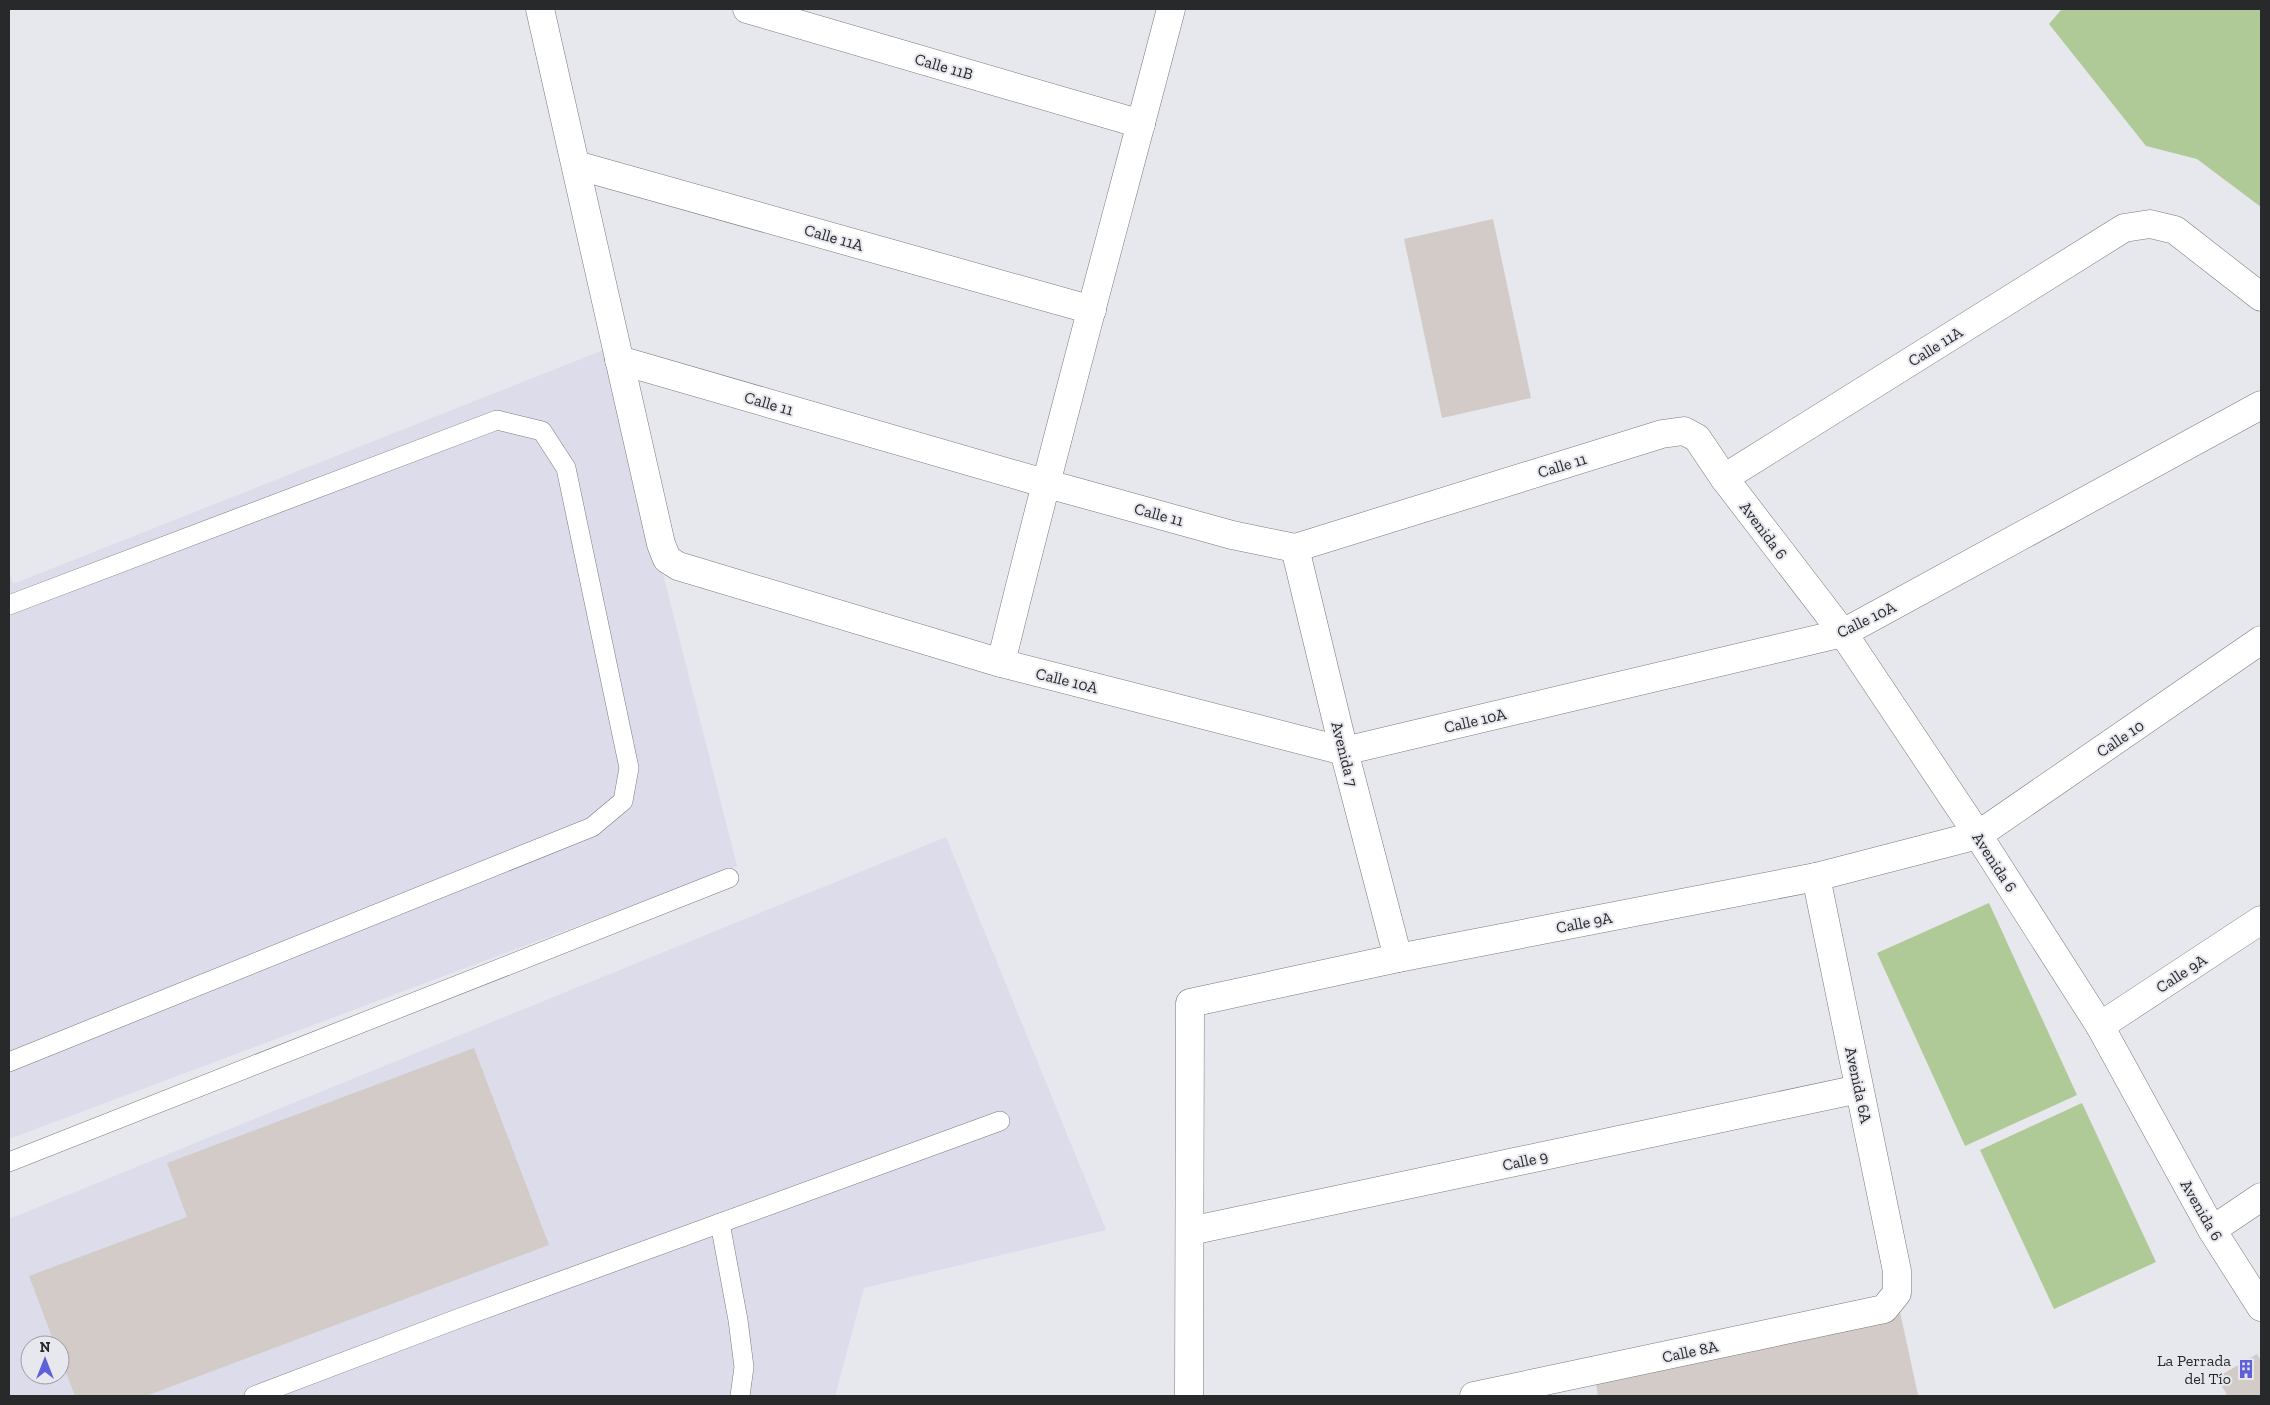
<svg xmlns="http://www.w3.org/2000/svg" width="2270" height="1405" viewBox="0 0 2270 1405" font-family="'Zilla Slab',serif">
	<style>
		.built { fill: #dcdceb; fill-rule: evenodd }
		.green { fill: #b0ca97 }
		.building { fill: #d2cbc7 }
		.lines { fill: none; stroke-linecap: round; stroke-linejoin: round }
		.lane-casing { stroke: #797980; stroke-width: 20 }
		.street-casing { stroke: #797980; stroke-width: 29 }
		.lane { stroke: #fff; stroke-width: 19 }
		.street { stroke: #fff; stroke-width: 28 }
		.labels { text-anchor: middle; stroke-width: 4; stroke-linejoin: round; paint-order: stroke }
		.street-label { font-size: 16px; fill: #28292b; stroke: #e7e7ee }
		.poi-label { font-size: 16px; fill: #28292b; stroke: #e7e7ee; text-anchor: end }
	</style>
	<rect width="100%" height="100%" fill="#e7e7ee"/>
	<g class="built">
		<polygon points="606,349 737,866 9,1139 9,572 13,584"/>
		<path d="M946,837l160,393 -242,58 -29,108h-826v-177zM30,1345h30v30h-30z"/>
	</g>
	<g class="green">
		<polygon points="2062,9 2261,9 2261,207 2197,159 2146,146 2049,24"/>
		<polygon points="1989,903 2077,1095 1965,1146 1877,953"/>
		<polygon points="2082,1103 2156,1262 2054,1309 1980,1150"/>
	</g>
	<g class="building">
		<polygon points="1493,219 1531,398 1442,418 1404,239"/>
		<polygon points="474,1048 549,1245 146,1396 75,1396 60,1357 60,1345 55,1345 29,1276 187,1217 167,1163"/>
		<polygon points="1900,1312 1918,1395 1598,1396 1595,1378"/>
		<polygon points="2257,1354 2261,1361 2261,1396 2223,1396 2227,1394 2216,1378"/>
	</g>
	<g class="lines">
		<g class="lane-casing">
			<g id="lane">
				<polyline points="9,605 497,420 542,431 566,468 629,768 623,801 592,827 9,1062"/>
				<polyline points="9,1162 729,878"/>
				<polyline points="720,1223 738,1320 744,1367 740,1396"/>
				<polyline points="254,1396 457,1319 1000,1121"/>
			</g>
		</g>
		<g class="street-casing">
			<g id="street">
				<polyline points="540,9 661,544 667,559 678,566 1001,663 1344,751 1843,633 2261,405"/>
				<polyline points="747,9 1141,124"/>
				<polyline points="576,165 1092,310"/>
				<polyline points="619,360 1044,483 1232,535 1295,548 1662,434 1684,431 1697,438 1724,478 1843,633 1978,835 2100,1026 2212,1230 2261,1307"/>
				<polyline points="1724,478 2124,228 2150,224 2175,230 2261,297"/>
				<polyline points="1295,548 1344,751 1398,958"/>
				<path d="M1001,663c53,-219 113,-436 170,-654"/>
				<polyline points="2100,1026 2261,920"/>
				<polyline points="2212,1230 2261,1197"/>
				<polyline points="1190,1231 1859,1089"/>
				<polyline points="1189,1396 1190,1003 1398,958 1816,877 1978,835 2261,640"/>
				<polyline points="1474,1396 1884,1309 1897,1293 1897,1271 1816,877"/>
			</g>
		</g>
		<use href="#lane" class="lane"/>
		<use href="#street" class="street"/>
	</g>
	<defs>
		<g id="building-bare" transform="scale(1.5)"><path d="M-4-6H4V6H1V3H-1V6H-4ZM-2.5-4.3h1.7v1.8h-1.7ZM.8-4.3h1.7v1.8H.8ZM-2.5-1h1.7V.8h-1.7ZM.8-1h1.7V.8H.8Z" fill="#5e60d8" stroke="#e7e7ee" stroke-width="2.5" paint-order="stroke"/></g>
	</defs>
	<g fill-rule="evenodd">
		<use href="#building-bare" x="2246" y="1369"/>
	</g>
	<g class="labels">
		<g class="street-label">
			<text transform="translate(944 66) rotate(16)" y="6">Calle 11B</text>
			<text transform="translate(834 237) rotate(16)" y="6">Calle 11A</text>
			<text transform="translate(1935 346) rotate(-32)" y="6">Calle 11A</text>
			<text transform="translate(769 403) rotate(16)" y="6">Calle 11</text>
			<text transform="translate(1562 465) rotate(-17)" y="6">Calle 11</text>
			<text transform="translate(1159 514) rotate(15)" y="6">Calle 11</text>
			<text transform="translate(1764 530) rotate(53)" y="6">Avenida 6</text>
			<text transform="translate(1866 619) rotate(-26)" y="6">Calle 10A</text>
			<text transform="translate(1067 680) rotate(14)" y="6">Calle 10A</text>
			<text transform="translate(1475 720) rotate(-13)" y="6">Calle 10A</text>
			<text transform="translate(2120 738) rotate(-34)" y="6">Calle 10</text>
			<text transform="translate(1345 754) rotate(76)" y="6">Avenida 7</text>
			<text transform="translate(1995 862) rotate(57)" y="6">Avenida 6</text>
			<text transform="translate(1584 922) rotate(-11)" y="6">Calle 9A</text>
			<text transform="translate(2181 973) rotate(-33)" y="6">Calle 9A</text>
			<text transform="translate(1859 1085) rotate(78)" y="6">Avenida 6A</text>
			<text transform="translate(1525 1160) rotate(-12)" y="6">Calle 9</text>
			<text transform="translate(2202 1210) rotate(60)" y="6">Avenida 6</text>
			<text transform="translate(1690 1351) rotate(-12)" y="6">Calle 8A</text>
		</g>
		<g class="poi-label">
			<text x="2231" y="1366">La Perrada<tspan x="2231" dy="18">del Tío</tspan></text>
		</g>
	</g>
	<rect width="2270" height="1405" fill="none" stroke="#28292b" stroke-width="20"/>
	<g transform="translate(45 1360)"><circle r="24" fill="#e7e7ee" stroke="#9b9ba0"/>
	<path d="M0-4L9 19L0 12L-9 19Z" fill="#5e60d8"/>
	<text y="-8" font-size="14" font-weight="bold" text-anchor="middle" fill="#28292b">N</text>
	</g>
</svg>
